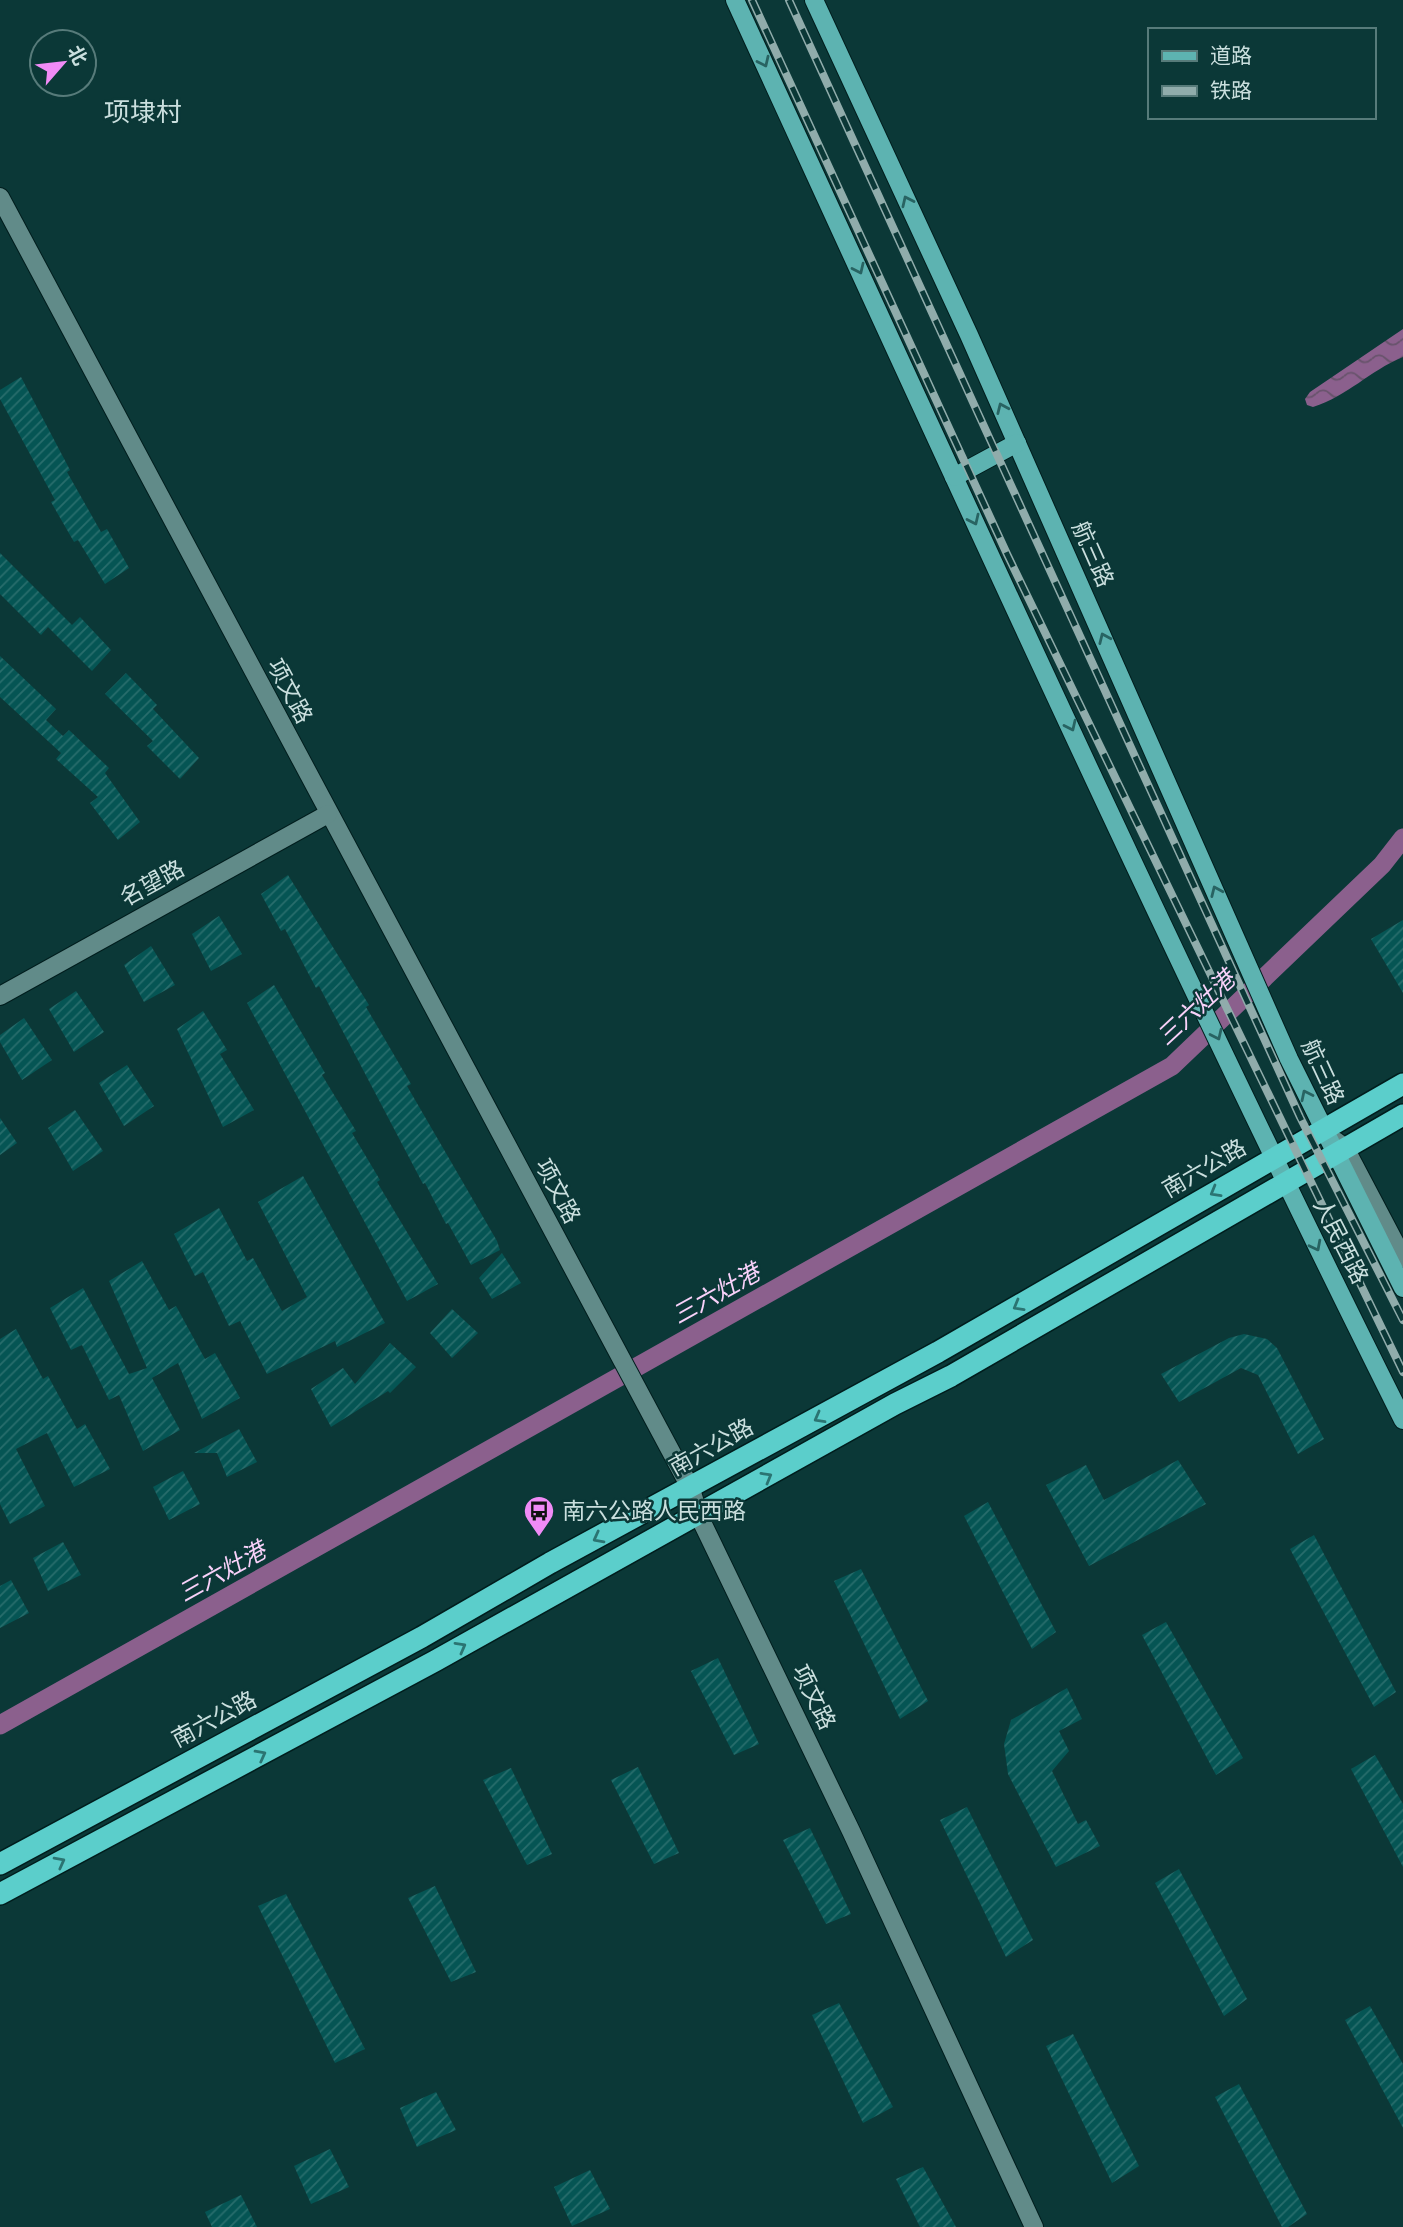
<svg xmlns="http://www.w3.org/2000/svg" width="1403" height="2227" viewBox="0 0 1403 2227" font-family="'IBM Plex Sans','Noto Sans SC',sans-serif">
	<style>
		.water { fill: url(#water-waves) }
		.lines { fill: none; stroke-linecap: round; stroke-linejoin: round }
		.canal { stroke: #8b608d; stroke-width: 19 }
		.building { fill: url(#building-hatch) }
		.minor-casing { stroke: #001d1d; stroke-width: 20 }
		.major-casing { stroke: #001d1d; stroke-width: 20 }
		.highway-casing { stroke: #001d1d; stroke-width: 24 }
		.minor { stroke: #618b89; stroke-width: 18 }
		.major { stroke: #5db3b1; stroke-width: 18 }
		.highway { stroke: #5bcecb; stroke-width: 21 }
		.rail-casing { stroke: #90acab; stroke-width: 8 }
		.rail { stroke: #0b3837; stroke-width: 5; stroke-dasharray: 16; stroke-linecap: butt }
		.oneway { stroke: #286362 }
		.oneway2 { stroke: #2b7472 }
		.labels { text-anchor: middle; stroke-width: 5; stroke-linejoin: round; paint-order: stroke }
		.street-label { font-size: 23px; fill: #cadfde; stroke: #0b3837 }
		.poi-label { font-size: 23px; fill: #cadfde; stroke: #0b3837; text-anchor: start }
		.water-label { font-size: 24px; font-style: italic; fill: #f9d2fa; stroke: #0b3837 }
		.quarter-label { font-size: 26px; fill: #cadfde; stroke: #0b3837 }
	</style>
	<defs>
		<pattern id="water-waves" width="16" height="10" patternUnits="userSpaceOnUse" patternTransform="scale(1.75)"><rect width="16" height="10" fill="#8b608d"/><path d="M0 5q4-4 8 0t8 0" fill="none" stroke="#68536c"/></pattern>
		<pattern id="building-hatch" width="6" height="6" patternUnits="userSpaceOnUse" patternTransform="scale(1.75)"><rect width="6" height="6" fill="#055554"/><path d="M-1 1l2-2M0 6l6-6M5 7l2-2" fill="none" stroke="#286d6c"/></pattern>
	</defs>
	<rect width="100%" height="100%" fill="#0b3837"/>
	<path class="water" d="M1403,329v28c-34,14 -55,39 -90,50l-6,-2 -2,-6 5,-7z"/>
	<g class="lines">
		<polyline class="canal" points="0,1725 1172,1066 1382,865 1403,838"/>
	</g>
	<g class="building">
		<polygon points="21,377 70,470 67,472 101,532 107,529 129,568 105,584 78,540 74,542 51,502 55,500 0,399 0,390"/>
		<polygon points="0,553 72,625 80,617 111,650 92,671 48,627 41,635 0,594"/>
		<polygon points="0,656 56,709 46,720 63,736 69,730 109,768 105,773 140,822 118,840 90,803 98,797 56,759 61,753 0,697"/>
		<polygon points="126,673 157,705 153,709 199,758 180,779 147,746 153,741 105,694"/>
		<polygon points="288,875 369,1005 366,1007 411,1084 407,1086 497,1241 500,1250 471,1265 448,1223 446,1224 425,1183 423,1184 319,986 316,988 285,929 281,931 261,894"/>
		<polygon points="219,916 242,954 211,971 192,934"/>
		<polygon points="1403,920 1403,993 1371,939"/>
		<polygon points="151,946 175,985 144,1002 124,965"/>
		<polygon points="274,985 325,1073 322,1075 356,1131 352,1133 380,1180 377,1182 438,1284 407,1301 247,1003"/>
		<polygon points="76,991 104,1032 74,1052 49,1009"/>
		<polygon points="203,1011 227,1050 220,1054 254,1110 223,1127 177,1029"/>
		<polygon points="24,1018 52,1060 22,1080 0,1042 0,1035"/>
		<polygon points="127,1065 154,1106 124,1126 99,1083"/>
		<polygon points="75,1110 103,1151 73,1171 48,1128"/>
		<polygon points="0,1118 17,1143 0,1155"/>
		<polygon points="303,1176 385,1323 337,1347 335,1341 267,1374 240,1321 229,1326 203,1272 195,1276 174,1234 219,1208 247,1261 253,1258 282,1311 307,1297 258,1202"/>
		<polygon points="502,1253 521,1283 492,1299 479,1278"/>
		<polygon points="142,1261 169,1310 176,1306 205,1359 215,1353 240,1398 202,1419 178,1363 152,1378 180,1430 143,1451 119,1395 109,1400 82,1345 71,1350 50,1308 83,1288 129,1374 147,1368 109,1281"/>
		<polygon points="452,1309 478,1333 452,1358 430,1333"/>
		<polygon points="16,1329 43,1379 48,1376 77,1429 85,1424 110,1469 74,1487 47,1433 16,1449 45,1506 10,1524 0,1504 0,1339"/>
		<polygon points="1244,1334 1267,1339 1277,1348 1324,1439 1298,1454 1258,1375 1241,1368 1179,1402 1161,1374 1229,1338"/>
		<polygon points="390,1343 416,1367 390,1393 388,1391 331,1427 311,1389 343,1368 355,1384"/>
		<polygon points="239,1429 257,1462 227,1477 217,1453 194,1453"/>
		<polygon points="1178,1460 1206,1504 1089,1566 1046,1485 1086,1465 1104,1500"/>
		<polygon points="183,1471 200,1504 169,1520 153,1487"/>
		<polygon points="988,1502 1056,1632 1032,1649 964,1516"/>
		<polygon points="1314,1535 1396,1692 1374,1707 1290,1549"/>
		<polygon points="63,1542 81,1575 48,1591 33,1558"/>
		<polygon points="861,1569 928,1701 900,1719 834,1581"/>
		<polygon points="11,1580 29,1613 0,1628 0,1586"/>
		<polygon points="1166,1622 1243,1758 1216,1775 1142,1635"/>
		<polygon points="718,1658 759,1744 734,1755 691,1671"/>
		<polygon points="1067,1688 1082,1719 1059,1731 1069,1751 1052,1771 1078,1824 1086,1820 1100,1846 1056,1867 1008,1774 1004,1744 1011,1720"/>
		<polygon points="1375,1755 1403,1804 1403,1867 1351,1769"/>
		<polygon points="638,1767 679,1853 654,1864 611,1780"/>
		<polygon points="511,1768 552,1854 527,1865 483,1780"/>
		<polygon points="967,1807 1033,1940 1006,1957 940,1820"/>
		<polygon points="810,1828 851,1914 826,1924 783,1840"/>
		<polygon points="1179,1869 1247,1999 1224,2016 1155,1883"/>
		<polygon points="435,1886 476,1972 451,1982 408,1898"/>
		<polygon points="286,1894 365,2049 335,2063 258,1906"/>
		<polygon points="839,2003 893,2107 863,2123 812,2015"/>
		<polygon points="1370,2006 1403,2064 1403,2128 1345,2020"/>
		<polygon points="1073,2034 1139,2166 1112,2183 1046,2046"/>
		<polygon points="1239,2084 1307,2214 1288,2227 1282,2227 1215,2097"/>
		<polygon points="436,2092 456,2130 417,2147 400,2108"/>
		<polygon points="330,2149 349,2187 311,2204 294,2166"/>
		<polygon points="923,2167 956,2227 920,2227 896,2179"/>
		<polygon points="590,2170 610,2209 572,2226 554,2187"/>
		<polygon points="241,2195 257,2227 212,2227 205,2212"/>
	</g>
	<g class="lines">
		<g class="minor-casing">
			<g id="minor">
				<polyline points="0,197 691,1489 699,1516 851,1831 1034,2227"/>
				<polyline points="0,996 328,814"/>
				<polyline points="1336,1141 1345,1148 1403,1258"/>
			</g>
		</g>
		<g class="major-casing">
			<g id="major">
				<path d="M735,0c218,475 434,952 668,1420"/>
				<polyline points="814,0 969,335 1289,1059 1403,1288"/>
				<polyline points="954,477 1017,443"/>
			</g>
		</g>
		<g class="highway-casing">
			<g id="highway">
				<polyline points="0,1864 422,1637 550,1563 938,1352 1403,1084"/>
				<polyline points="0,1894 435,1661 895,1404 951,1376 1403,1115"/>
			</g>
		</g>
		<use href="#minor" class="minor"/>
		<use href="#major" class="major"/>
		<use href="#highway" class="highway"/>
		<g class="rail-casing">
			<g id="rail">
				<polyline points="752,0 1007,554 1403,1372"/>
				<polyline points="789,0 1300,1117 1403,1320"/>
			</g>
		</g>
		<use href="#rail" class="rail"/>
	</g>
	<defs><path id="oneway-chevron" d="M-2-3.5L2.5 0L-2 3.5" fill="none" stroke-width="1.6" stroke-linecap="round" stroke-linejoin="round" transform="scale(1.75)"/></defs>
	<g class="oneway">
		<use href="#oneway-chevron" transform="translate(764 62) rotate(65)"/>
		<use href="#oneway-chevron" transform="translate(907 201) rotate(-115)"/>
		<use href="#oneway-chevron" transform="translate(859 269) rotate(65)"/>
		<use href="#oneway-chevron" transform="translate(1002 408) rotate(-114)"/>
		<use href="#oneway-chevron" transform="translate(974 520) rotate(65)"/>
		<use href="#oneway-chevron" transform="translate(1104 638) rotate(-114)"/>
		<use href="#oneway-chevron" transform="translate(1071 726) rotate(65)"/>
		<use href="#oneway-chevron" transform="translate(1216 891) rotate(-114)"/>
		<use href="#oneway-chevron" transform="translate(1217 1035) rotate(65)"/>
		<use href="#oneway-chevron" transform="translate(1306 1095) rotate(-116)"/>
		<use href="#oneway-chevron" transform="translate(1316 1246) rotate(63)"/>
	</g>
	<g class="oneway2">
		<use href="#oneway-chevron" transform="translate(1215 1192) rotate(150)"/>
		<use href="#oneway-chevron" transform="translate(1018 1306) rotate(150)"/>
		<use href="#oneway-chevron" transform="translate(819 1418) rotate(151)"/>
		<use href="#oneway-chevron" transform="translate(767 1477) rotate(-30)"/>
		<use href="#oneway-chevron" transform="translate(598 1538) rotate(152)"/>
		<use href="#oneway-chevron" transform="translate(461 1647) rotate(-29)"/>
		<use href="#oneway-chevron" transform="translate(261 1755) rotate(-28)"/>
		<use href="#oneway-chevron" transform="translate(60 1862) rotate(-28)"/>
	</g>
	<defs>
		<g id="bus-pin" transform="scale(1.575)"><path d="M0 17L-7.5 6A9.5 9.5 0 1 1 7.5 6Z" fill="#f08bf6" stroke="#0b3837"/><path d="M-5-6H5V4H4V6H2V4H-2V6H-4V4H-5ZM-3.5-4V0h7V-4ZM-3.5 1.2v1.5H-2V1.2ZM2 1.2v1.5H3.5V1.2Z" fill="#111"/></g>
	</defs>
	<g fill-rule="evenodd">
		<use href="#bus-pin" x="539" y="1511"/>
	</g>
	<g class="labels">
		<g class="street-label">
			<text transform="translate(1093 554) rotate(66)" y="8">航三路</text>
			<text transform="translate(290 691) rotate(62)" y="8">项文路</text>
			<text transform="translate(152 883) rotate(-29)" y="8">名望路</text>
			<text transform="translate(1323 1072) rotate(65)" y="8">航三路</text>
			<text transform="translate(1204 1168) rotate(-30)" y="8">南六公路</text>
			<text transform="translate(558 1191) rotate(62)" y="8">项文路</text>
			<text transform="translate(1341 1241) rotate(63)" y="8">人民西路</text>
			<text transform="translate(711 1447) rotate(-29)" y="8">南六公路</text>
			<text transform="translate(814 1697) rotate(64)" y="8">项文路</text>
			<text transform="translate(214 1719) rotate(-28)" y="8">南六公路</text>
		</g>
		<g class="poi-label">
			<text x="562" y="1519">南六公路人民西路</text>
		</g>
		<g class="water-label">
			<text transform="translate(1196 1008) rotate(-43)" y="8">三六灶港</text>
			<text transform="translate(716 1294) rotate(-29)" y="8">三六灶港</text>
			<text transform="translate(222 1572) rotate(-29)" y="8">三六灶港</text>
		</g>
		<g class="quarter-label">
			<text x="143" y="121">项埭村</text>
		</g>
	</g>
	<rect x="1148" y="28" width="228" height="91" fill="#0b3837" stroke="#577b7a" stroke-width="2"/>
	<rect x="1162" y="51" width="35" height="10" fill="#5db3b1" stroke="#577b7a" stroke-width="2"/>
	<text x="1210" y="63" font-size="21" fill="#cadfde">道路</text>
	<rect x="1162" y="86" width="35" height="10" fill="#90acab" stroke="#577b7a" stroke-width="2"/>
	<text x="1210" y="98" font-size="21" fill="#cadfde">铁路</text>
	<g transform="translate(63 63) rotate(62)"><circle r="33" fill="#0b3837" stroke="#577b7a" stroke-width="2"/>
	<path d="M0-5L12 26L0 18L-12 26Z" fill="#f08bf6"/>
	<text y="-10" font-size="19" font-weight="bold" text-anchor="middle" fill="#cadfde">北</text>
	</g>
</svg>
